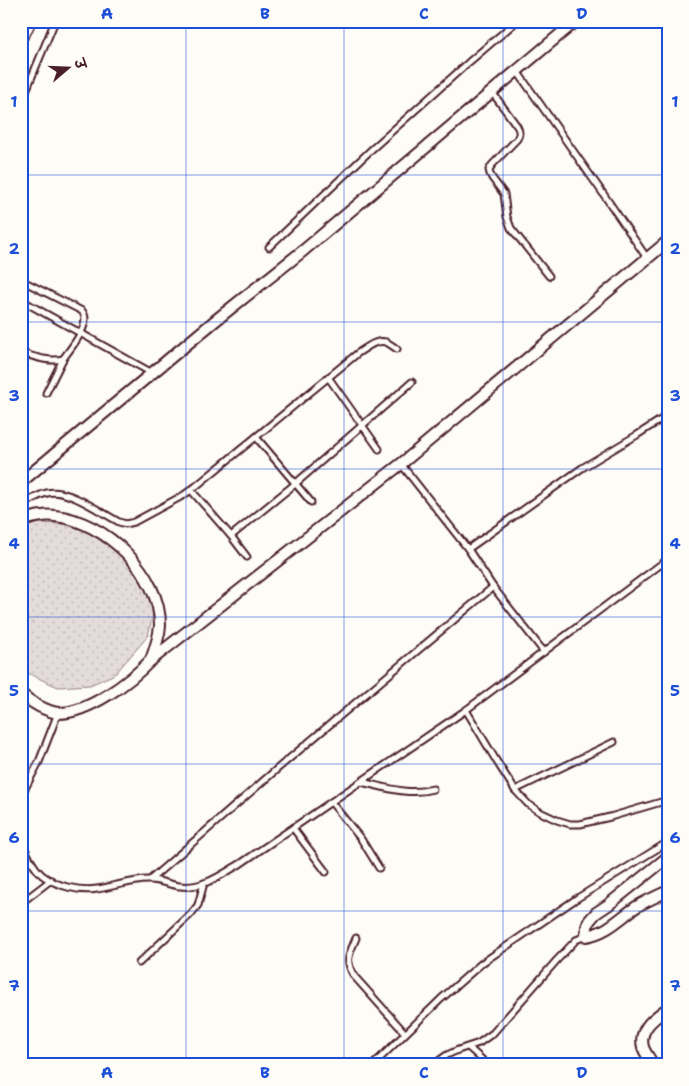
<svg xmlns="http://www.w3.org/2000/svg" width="689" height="1086" viewBox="0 0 689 1086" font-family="'Shantell Sans','Playpen Sans Deva',sans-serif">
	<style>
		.grass { fill: url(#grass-dots); stroke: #967e82 }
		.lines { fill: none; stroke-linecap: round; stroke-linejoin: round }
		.lane-casing { stroke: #4a1f2b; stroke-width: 9 }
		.street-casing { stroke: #4a1f2b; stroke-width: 14 }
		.highway-casing { stroke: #4a1f2b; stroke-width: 21 }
		.lane { stroke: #fdfcf7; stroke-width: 5 }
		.street { stroke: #fdfcf7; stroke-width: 10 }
		.highway { stroke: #fdfcf7; stroke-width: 18 }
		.grid { fill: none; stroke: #1d4ed8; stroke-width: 1; stroke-opacity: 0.55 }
		.neatline { fill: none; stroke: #1d4ed8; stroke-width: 2 }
		.grid-label { font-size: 16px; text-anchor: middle; font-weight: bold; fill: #1d4ed8 }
	</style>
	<defs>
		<pattern id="grass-dots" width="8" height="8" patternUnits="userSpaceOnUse" patternTransform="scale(1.25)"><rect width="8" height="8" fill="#e3dcda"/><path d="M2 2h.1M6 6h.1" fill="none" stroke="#c4bcbb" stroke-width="1.8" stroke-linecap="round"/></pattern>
	</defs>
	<rect width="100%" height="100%" fill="#fdfcf7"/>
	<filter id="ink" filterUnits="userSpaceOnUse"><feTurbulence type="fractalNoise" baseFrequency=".02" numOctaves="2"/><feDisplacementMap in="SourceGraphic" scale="10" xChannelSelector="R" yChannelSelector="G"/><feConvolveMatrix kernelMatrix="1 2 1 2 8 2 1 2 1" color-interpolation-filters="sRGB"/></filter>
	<g filter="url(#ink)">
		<polygon class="grass" points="40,523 79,525 100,537 124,554 140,574 154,609 148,636 115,674 90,685 58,687 27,673 21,667 21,528"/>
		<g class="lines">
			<g class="lane-casing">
				<g id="lane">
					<polyline points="517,71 602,192 647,258"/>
					<path d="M492,92l25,34c3,5 3,8 0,13l-25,26 -3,5 1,4 2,4 12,16 3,23 4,11 38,48"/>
					<polyline points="21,103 55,21"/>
					<polyline points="269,247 372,149 469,62 517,21"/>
					<path d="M21,280l61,31c11,12 -12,38 -19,48 -13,3 -25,-1 -38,-5"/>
					<polyline points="21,300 152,373"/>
					<polyline points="328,377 379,449"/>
					<polyline points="46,393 63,359"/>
					<polyline points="256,437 311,502"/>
					<polyline points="401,464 468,549 493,587 544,652"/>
					<polyline points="191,490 231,536 247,557"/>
					<path d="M21,505c8,-4 17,-10 26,-12 21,-5 53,19 72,29l7,2 8,-2 50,-27 11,-8 163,-134c8,-5 18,-14 28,-11 4,2 8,5 11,7"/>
					<polyline points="231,536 295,484 412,382"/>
					<polyline points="468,549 582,468 637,435 668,415"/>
					<polyline points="466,710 497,762 515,790 528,804 540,812 557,820 570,824 580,824 610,817 668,800"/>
					<path d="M361,782c23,5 48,14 72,7"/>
					<polyline points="515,790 614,742"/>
					<polyline points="21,796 39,762 58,713"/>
					<polyline points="331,802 361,839 379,868"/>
					<polyline points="293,828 326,872"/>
					<path d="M21,839c4,12 12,28 21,36 14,11 38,17 55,14 17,-2 37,-10 53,-9 10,0 20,5 30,6 23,3 41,-11 60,-22l226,-154 202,-151"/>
					<polyline points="151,879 277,769 493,587"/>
					<polyline points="21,903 51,880"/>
					<path d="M356,938c-6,16 -12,21 -2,38l51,57"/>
					<polyline points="139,963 191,914 198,905 204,883"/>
					<polyline points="468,1047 488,1065"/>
					<polyline points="373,1065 441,999 482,963 576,899 668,842"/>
					<polyline points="433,1065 447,1055 458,1050 479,1043 493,1033 557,960 576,940 586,936"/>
				</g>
			</g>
			<g class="street-casing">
				<g id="street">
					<polyline points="21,482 216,320 304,250 576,21"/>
					<path d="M21,521c11,-3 23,-7 34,-5 50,5 106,58 105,110 -1,12 -5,23 -9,34"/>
					<path d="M21,694c9,8 26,18 38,19 30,0 72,-32 92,-53l250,-196 267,-223"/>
					<path d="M668,857l-60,48 -12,8 -7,8 -2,6 -1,9c21,-3 34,-18 50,-29 10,-6 21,-11 32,-16"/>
					<path d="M653,1065c-3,-6 -8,-12 -10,-18 -5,-19 13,-30 25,-39"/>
				</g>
			</g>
			<g class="highway-casing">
				<polyline id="highway" points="21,32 26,21"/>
			</g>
			<use href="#lane" class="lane"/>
			<use href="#street" class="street"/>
			<use href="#highway" class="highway"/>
		</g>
	</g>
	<path class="grid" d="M186,21v1044M344,21v1044M503,21v1044M21,175h647M21,322h647M21,469h647M21,617h647M21,764h647M21,911h647"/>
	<rect width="689" height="1086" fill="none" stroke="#fdfcf7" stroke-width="55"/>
	<g transform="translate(68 68) rotate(71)" stroke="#fdfcf7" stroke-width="4" paint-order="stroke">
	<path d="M0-4L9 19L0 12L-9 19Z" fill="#4a1f2b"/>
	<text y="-8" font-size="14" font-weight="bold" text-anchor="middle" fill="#4a1f2b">उ</text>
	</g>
	<rect x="28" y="28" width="634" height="1030" class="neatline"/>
	<g class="grid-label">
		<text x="107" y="19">A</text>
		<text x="265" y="19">B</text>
		<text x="424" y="19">C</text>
		<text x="582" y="19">D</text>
		<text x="14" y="107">1</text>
		<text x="675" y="107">1</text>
		<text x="14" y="254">2</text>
		<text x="675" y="254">2</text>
		<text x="14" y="401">3</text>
		<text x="675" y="401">3</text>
		<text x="14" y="549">4</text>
		<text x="675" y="549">4</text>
		<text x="14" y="696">5</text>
		<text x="675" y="696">5</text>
		<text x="14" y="843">6</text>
		<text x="675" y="843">6</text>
		<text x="14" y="991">7</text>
		<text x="675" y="991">7</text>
		<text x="107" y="1078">A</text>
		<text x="265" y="1078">B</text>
		<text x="424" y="1078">C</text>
		<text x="582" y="1078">D</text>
	</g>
</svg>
